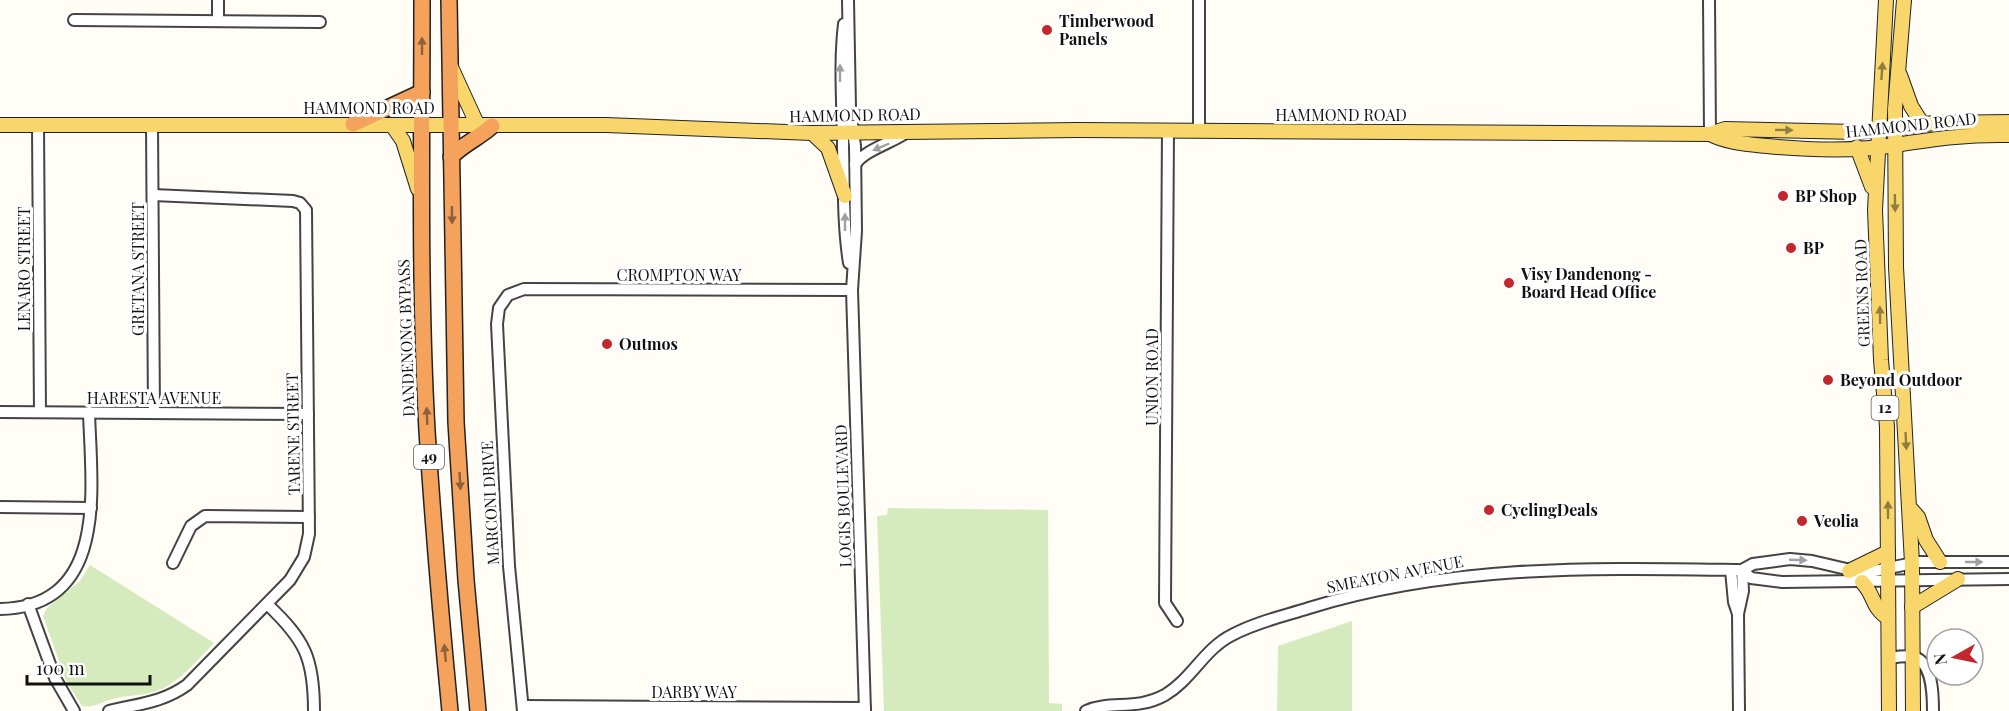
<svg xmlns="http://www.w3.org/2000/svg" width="2009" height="711" viewBox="0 0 2009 711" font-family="'Playfair Display',serif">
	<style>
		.green { fill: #d5ebbd }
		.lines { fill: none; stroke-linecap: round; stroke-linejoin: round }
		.minor-casing { stroke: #444; stroke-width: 14 }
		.major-casing { stroke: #222; stroke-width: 16 }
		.highway-casing { stroke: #222; stroke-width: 18 }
		.minor { stroke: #fff; stroke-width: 10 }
		.major { stroke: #f9d66b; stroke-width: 14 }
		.highway { stroke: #f5a25d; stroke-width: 15 }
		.oneway { fill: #8e613b }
		.oneway2 { fill: #917d42 }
		.oneway3 { fill: #a0a0a0 }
		.poi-dot { fill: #c4262e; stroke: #fff; stroke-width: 2 }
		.labels { text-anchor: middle; stroke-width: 6; stroke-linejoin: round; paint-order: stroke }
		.shield { fill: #fff; stroke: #585858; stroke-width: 1.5 }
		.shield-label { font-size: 15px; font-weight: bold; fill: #111 }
		.poi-label { font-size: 16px; font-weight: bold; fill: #111; stroke: #fff; text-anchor: start }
		.street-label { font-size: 16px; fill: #111; stroke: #fff }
	</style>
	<rect width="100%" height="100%" fill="#fffdf5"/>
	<g class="green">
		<polygon points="888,508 1048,510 1049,703 1062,704 1062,711 884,711 877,516 887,515"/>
		<path d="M90,565l124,78c-18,18 -35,41 -60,49 -14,4 -28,3 -41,7 -12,3 -19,9 -31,7l-16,-25 -23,-65 4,-8 33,-27z"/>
		<polygon points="1352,621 1352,711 1277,711 1278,646"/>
	</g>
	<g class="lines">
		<g class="minor-casing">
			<g id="minor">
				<polyline points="218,0 218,21"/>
				<polyline points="848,0 850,108 855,146 856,231 852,290 865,711"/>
				<polyline points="1199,0 1199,130"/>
				<polyline points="1709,0 1710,134"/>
				<polyline points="74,20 320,22"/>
				<path d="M844,24c-5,42 -1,82 -1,124 1,38 0,77 6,115"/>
				<polyline points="38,126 40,412"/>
				<polyline points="152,126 154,413"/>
				<polyline points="1168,130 1165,603 1177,621"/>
				<path d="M855,165c7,-14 39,-23 52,-33"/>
				<polyline points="0,412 308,414"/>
				<polyline points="0,507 91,508"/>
				<polyline points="173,563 191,526 205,516 309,517"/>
				<polyline points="1731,570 1734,602 1738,614 1739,711"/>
				<polyline points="1742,570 1751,578 1782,582 2009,579"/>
				<polyline points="28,604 55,678 74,711"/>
				<path d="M267,604c38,36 47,54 47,107"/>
				<path d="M0,609c110,-2 91,-123 89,-197"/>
				<polyline points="1738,614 1743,591 1742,570"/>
				<path d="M1889,658c7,-1 18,-3 25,-1 19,6 19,39 19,54"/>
				<polyline points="523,706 865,708"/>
				<path d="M109,711c28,-7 53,-8 78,-26l103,-105 14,-23 5,-23 -3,-324 -6,-7 -7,-2 -140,-6"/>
				<polyline points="523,711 509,566 497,324 499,308 508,295 524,289 852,290"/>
				<path d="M1086,711c24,-11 50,0 79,-16 27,-16 39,-46 67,-60 24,-13 52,-19 77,-27 142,-44 287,-40 433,-38l11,-6 37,-5 22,2 43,10h19l44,-9h91"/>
			</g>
		</g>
		<g class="major-casing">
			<g id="major">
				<polyline points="1886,0 1875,210 1881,360 1887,427 1889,711"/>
				<polyline points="1904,0 1895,109 1896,267 1912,563 1913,711"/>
				<polyline points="450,65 478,126"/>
				<polyline points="1900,75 1911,106 1923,125"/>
				<polyline points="0,125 606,125 812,133 1078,130 1710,134 1725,129 1857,132 1934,123 2009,122"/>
				<polyline points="392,125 403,141 418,189"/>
				<polyline points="812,133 828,148 845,196"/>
				<path d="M1710,134c18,9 37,10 57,12 42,4 87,6 128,-1 39,-6 74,-11 114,-10"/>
				<polyline points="1857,147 1872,187"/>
				<polyline points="1911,509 1918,517 1926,540 1940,562"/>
				<polyline points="1849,571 1888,552"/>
				<path d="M1862,582c13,13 9,25 26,36"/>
				<polyline points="1912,607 1958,579"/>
			</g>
		</g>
		<g class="highway-casing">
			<g id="highway">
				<path d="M422,0c0,144 -3,287 5,431 6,93 14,187 23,280"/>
				<polyline points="449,0 456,422 466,580 478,711"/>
				<polyline points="353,124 422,92"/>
				<path d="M451,157c12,-13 28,-19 41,-31"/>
			</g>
		</g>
		<use href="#minor" class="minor"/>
		<use href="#major" class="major"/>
		<use href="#highway" class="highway"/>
	</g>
	<defs><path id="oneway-solid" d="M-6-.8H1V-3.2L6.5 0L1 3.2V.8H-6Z" transform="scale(1.5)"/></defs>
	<g class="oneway">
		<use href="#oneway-solid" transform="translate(422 46) rotate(-90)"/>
		<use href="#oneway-solid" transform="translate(452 215) rotate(89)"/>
		<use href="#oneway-solid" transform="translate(427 416) rotate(-92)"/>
		<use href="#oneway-solid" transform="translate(460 481) rotate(87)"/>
		<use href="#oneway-solid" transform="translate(445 653) rotate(-95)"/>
	</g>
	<g class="oneway2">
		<use href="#oneway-solid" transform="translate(1882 71) rotate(-86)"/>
		<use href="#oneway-solid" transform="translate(1784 130) rotate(1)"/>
		<use href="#oneway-solid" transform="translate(1895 203) rotate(89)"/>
		<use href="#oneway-solid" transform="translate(1880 315) rotate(-91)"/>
		<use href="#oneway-solid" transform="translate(1906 441) rotate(87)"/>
		<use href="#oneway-solid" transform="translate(1888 510) rotate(-90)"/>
	</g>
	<g class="oneway3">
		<use href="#oneway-solid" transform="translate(840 73) rotate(-90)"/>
		<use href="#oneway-solid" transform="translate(881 147) rotate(157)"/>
		<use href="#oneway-solid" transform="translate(845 222) rotate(-90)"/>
		<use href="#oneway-solid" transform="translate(1798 560) rotate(2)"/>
		<use href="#oneway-solid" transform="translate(1974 562)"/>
	</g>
	<g class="poi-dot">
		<circle cx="1047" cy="30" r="6"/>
		<circle cx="1783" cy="196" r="6"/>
		<circle cx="1791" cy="248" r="6"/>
		<circle cx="1509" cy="283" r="6"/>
		<circle cx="607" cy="344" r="6"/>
		<circle cx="1828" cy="380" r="6"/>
		<circle cx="1489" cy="510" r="6"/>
		<circle cx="1802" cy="521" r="6"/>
	</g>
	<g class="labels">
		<g class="shield">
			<rect x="1871.5" y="396" width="27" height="24" rx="4.5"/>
			<rect x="414" y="445" width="30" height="24" rx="4.5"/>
		</g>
		<g class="shield-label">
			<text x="1885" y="413">12</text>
			<text x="429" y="462">49</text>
		</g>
		<g class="poi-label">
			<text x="1059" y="27">Timberwood<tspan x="1059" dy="18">Panels</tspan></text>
			<text x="1795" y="202">BP Shop</text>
			<text x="1803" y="254">BP</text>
			<text x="1521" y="280">Visy Dandenong -<tspan x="1521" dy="18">Board Head Office</tspan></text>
			<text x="619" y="350">Outmos</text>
			<text x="1840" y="386">Beyond Outdoor</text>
			<text x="1501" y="516">CyclingDeals</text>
			<text x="1814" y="527">Veolia</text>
		</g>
		<g class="street-label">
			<text x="369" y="114">HAMMOND ROAD</text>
			<text transform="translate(855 115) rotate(-1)" y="6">HAMMOND ROAD</text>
			<text x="1341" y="121">HAMMOND ROAD</text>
			<text transform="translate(1911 125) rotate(-6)" y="6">HAMMOND ROAD</text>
			<text transform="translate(24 269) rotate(-90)" y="6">LENARO STREET</text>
			<text transform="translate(138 269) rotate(-90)" y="6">GRETANA STREET</text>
			<text x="679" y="281">CROMPTON WAY</text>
			<text transform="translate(1862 293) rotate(-92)" y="6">GREENS ROAD</text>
			<text transform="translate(406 338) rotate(-92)" y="6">DANDENONG BYPASS</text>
			<text transform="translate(1152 377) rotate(-90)" y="6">UNION ROAD</text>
			<text x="154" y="404">HARESTA AVENUE</text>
			<text transform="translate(293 434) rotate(-91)" y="6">TARENE STREET</text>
			<text transform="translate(843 496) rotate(-92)" y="6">LOGIS BOULEVARD</text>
			<text transform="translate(490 503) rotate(-93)" y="6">MARCONI DRIVE</text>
			<text transform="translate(1395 574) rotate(-11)" y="6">SMEATON AVENUE</text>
			<text x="694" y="698">DARBY WAY</text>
		</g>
	</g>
	<g transform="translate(1955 657) rotate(261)"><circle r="28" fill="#ffffff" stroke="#a0a0a0" stroke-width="1.5"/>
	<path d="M0-4.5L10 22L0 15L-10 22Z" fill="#c4262e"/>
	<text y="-9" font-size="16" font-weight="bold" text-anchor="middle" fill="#111111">N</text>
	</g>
	<path d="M27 675v9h123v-9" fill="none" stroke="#111111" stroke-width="3"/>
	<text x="36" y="675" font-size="18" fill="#111111" stroke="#ffffff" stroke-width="4.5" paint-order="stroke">100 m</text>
</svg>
